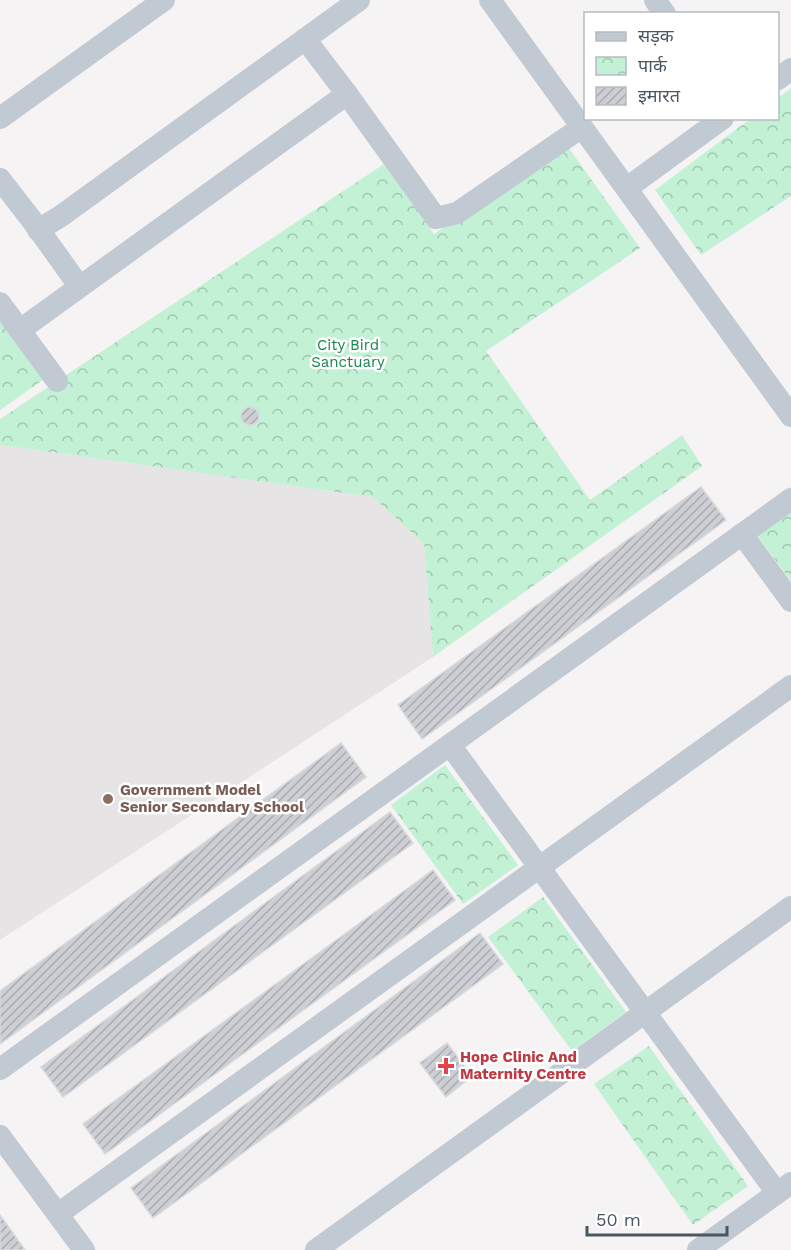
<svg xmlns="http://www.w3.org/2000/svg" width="791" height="1250" viewBox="0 0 791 1250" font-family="'Work Sans','Noto Sans Devanagari',sans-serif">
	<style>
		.education { fill: #e6e4e5 }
		.park { fill: url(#park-crowns) }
		.building { fill: url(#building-hatch); stroke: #d7d9de; stroke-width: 1.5 }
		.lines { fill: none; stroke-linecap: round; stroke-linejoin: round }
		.street { stroke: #c1cad2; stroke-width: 22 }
		.education-dot { fill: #8d6e63; stroke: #fff; stroke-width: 2 }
		.health-dot { fill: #e0444e; stroke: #fff; stroke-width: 2 }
		.labels { text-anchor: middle; stroke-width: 5; stroke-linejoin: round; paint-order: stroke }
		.park-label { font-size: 15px; fill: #17864f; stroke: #fff }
		.education-label { font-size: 15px; font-weight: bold; fill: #785e54; stroke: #fff; text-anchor: start }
		.health-label { font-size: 15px; font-weight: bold; fill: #be3a42; stroke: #fff; text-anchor: start }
	</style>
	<defs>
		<pattern id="park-crowns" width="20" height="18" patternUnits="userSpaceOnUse" patternTransform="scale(1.5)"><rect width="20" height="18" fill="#c3f1d5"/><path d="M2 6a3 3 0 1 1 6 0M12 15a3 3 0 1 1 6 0" fill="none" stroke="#a0c6b0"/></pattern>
		<pattern id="building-hatch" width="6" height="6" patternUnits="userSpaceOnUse" patternTransform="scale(1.5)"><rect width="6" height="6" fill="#cdcfd5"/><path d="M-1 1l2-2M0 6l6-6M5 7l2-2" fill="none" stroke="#a8abb0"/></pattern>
	</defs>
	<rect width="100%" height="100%" fill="#f5f3f3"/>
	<polygon class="education" points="0,445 373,497 424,544 433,657 0,940"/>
	<g class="park">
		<polygon points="791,88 791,196 701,255 655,190 750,119 778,118 778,98"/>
		<polygon points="566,144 640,248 486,351 590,500 682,435 702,466 433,657 424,544 373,497 0,445 0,419 384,164 434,234"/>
		<polygon points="0,310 50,375 0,410"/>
		<polygon points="791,487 791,581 746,520"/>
		<polygon points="445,765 518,865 463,904 391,805"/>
		<polygon points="543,897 626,1012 572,1051 488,937"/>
		<polygon points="649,1046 748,1186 693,1225 594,1084"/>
	</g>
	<g class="building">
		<circle cx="250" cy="416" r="9"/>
		<polygon points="701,487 726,520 422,739 398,705"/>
		<polygon points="341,743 366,777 0,1044 0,991"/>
		<polygon points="390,812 413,843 63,1097 41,1067"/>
		<polygon points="433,870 455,900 105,1154 83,1124"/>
		<polygon points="480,933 503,964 153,1218 131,1188"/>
		<polygon points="447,1043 472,1076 446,1097 420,1063"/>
		<polygon points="0,1215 25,1250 0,1250"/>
	</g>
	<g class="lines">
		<g class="street">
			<polyline points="490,0 791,416"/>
			<polyline points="655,0 665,14"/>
			<polyline points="305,39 347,94 436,218 457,213 582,127"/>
			<polyline points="778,79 791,69"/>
			<polyline points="0,118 164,0"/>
			<polyline points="0,179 34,223 79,286"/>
			<polyline points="627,188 723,118"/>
			<polyline points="38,230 61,216 359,0"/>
			<polyline points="0,303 57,381"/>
			<polyline points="20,330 347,94"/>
			<polyline points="742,534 791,601"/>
			<polyline points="450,745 777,1193"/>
			<polyline points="0,1069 791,499"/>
			<polyline points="0,1136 84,1250"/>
			<polyline points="58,1214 791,686"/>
			<polyline points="316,1250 791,907"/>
			<polyline points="698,1250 791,1183"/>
		</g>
	</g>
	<circle class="education-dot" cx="108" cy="799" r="6"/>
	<path class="health-dot" d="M443 1057h6v6h6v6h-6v6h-6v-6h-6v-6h6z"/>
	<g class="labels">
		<g class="park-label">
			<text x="348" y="350">City Bird<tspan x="348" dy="17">Sanctuary</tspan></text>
		</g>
		<g class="education-label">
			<text x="120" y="795">Government Model<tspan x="120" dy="17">Senior Secondary School</tspan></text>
		</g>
		<g class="health-label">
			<text x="460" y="1062">Hope Clinic And<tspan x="460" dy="17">Maternity Centre</tspan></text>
		</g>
	</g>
	<rect x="584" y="12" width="195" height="108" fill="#ffffff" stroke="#b7bbc0" stroke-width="1.5"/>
	<rect x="596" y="32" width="30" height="9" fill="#c1cad2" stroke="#b7bbc0" stroke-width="1.5"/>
	<text x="638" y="42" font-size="18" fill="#4a5661">सड़क</text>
	<rect x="596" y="57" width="30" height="18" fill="url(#park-crowns)" stroke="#b7bbc0" stroke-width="1.5"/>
	<text x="638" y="72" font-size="18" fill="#4a5661">पार्क</text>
	<rect x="596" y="87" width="30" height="18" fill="url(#building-hatch)" stroke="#b7bbc0" stroke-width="1.5"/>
	<text x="638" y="102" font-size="18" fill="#4a5661">इमारत</text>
	<path d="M587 1226v9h140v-9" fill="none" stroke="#4a5661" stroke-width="3"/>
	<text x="596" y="1226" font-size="18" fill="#4a5661" stroke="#ffffff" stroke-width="4.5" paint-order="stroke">50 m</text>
</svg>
